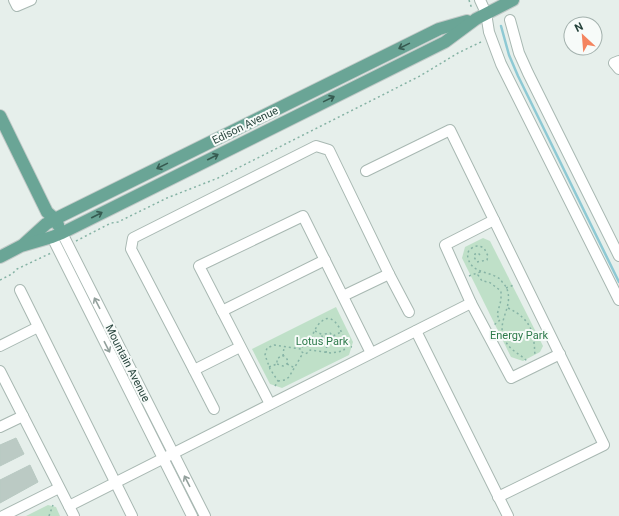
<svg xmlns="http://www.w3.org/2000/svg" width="619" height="516" viewBox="0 0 619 516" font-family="Roboto,sans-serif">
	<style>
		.green { fill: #bfe0c8 }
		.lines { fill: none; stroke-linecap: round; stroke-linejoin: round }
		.stream { stroke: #8ec9d4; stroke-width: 2.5 }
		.building { fill: #bbcac4; stroke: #b8c9c2 }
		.minor-casing { stroke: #a8b8b2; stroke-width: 12 }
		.major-casing { stroke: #c2cac8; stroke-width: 14 }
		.path { stroke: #86b3a5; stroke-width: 1.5; stroke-dasharray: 2 3; stroke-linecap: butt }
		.minor { stroke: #fff; stroke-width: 10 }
		.major { stroke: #6aa596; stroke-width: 12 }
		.oneway { stroke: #365b51 }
		.oneway2 { stroke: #92a09c }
		.labels { text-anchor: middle; stroke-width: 4; stroke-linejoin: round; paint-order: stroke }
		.street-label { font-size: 11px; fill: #24423a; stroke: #f7fbf9 }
		.park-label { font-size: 11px; fill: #2d7a4b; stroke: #f7fbf9 }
	</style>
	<rect width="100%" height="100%" fill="#e6efeb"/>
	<g class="green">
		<polygon points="483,238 490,241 543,346 540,352 523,361 511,357 462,258 465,247"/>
		<polygon points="336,307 353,342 349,355 282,388 270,384 252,349"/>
		<polygon points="48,505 56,507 60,516 26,516"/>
	</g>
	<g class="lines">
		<polyline class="stream" points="501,26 509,55 518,76 619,282"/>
	</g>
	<g class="building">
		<polygon points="16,438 24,454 0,466 0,445"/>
		<polygon points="30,465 38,482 0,503 0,480"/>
	</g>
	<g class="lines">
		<g class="minor-casing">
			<g id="minor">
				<polyline points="14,0 17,6 31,0"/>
				<polyline points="480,0 486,13 489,32 501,64 619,300"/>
				<polyline points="510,20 519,53 528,73 619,256"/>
				<polyline points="619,61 614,63 619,69"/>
				<polyline points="366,171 450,130 604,445 498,497"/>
				<polyline points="494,220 445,245 471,303 511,378 560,354"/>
				<polyline points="62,233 205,516"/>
				<polyline points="52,237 192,516"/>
				<polyline points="389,274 409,312"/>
				<polyline points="20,290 132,516"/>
				<polyline points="222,311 325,260"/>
				<polyline points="416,331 508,516"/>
				<polyline points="0,346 38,327"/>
				<polyline points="240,347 194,370 131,249 133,238 316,146 329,150 389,274 343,296"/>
				<polyline points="194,370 214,409"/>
				<polyline points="0,371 74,516"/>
				<polyline points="270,404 199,266 303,216 371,353"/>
				<polyline points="0,427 23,416"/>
				<polyline points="69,506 471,303"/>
				<polyline points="3,516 59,488"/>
			</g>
		</g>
		<g class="major-casing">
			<g id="major">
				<polyline points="0,116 47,212 55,219 58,225"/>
				<polyline points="24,244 46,224 55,219 439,29 467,21"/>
				<polyline points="0,257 21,246 52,237 62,233 445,42 476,19 513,0"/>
			</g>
		</g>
		<g class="path">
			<polyline points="469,0 472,9"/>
			<polyline points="76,241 111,223 118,222 167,198 218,178 420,76 458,53 483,41"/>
			<path d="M480,255l-2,-2 -3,1 -1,3 3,5 10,-2 1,-4 -4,-8c-4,-2 -8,-3 -12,0 -4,2 -5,6 -4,10 4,16 22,13 32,21 2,3 6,7 7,10 7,20 -13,33 -1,53 5,9 14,12 21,19"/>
			<polyline points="469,276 480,272 478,275 482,281 489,282 501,291 501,300 497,315 500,320 494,325"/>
			<polyline points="0,280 12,274 17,269 51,253"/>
			<polyline points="506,288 514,285"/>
			<path d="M508,308c24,12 26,24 27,49"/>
			<polyline points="315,331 323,335"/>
			<polyline points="333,336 332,342 329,344 323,341 322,336 325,334 330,333 333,336 341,332"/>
			<polyline points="346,346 352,347"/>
			<polyline points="326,353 327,343"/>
			<polyline points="283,356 284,347"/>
			<polyline points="287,364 295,368"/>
			<polyline points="269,367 277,364 277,359 281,356 284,356 287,359 288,363 283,366 277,364"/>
			<polyline points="278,381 285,380 289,377 303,353"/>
			<path d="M275,386l3,-5 -8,-12 -5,-14 2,-7 7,-3 27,4 1,3 3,2 4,-2 1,-2 21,3 12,-2 3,-4c-1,-9 -11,-37 -24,-26 -7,5 -11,18 -14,25h-5l-2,3"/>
			<polyline points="49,516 53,505"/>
		</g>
		<use href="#minor" class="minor"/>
		<use href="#major" class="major"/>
	</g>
	<defs><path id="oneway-shaft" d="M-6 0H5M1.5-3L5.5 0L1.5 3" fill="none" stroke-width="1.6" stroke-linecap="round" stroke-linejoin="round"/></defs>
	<g class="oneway">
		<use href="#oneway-shaft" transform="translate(404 46) rotate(154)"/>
		<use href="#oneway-shaft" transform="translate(329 99) rotate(-26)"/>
		<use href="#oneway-shaft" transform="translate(213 157) rotate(-27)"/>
		<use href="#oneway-shaft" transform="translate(162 166) rotate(154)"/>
		<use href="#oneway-shaft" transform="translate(97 215) rotate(-27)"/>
	</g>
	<g class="oneway2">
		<use href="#oneway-shaft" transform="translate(97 303) rotate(-117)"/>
		<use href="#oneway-shaft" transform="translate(107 347) rotate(63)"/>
		<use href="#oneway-shaft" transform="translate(187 481) rotate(-117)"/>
	</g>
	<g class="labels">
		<g class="street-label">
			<text transform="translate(245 125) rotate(-26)" y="4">Edison Avenue</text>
			<text transform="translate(128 363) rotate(63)" y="4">Mountain Avenue</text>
		</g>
		<g class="park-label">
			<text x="519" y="339">Energy Park</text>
			<text x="322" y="345">Lotus Park</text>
		</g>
	</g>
	<g transform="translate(583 36) rotate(334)"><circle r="19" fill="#f7fbf9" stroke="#a3b1ad"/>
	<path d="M0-3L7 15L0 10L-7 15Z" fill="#f4845f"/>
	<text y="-6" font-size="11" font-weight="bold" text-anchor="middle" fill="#24423a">N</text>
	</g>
</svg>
